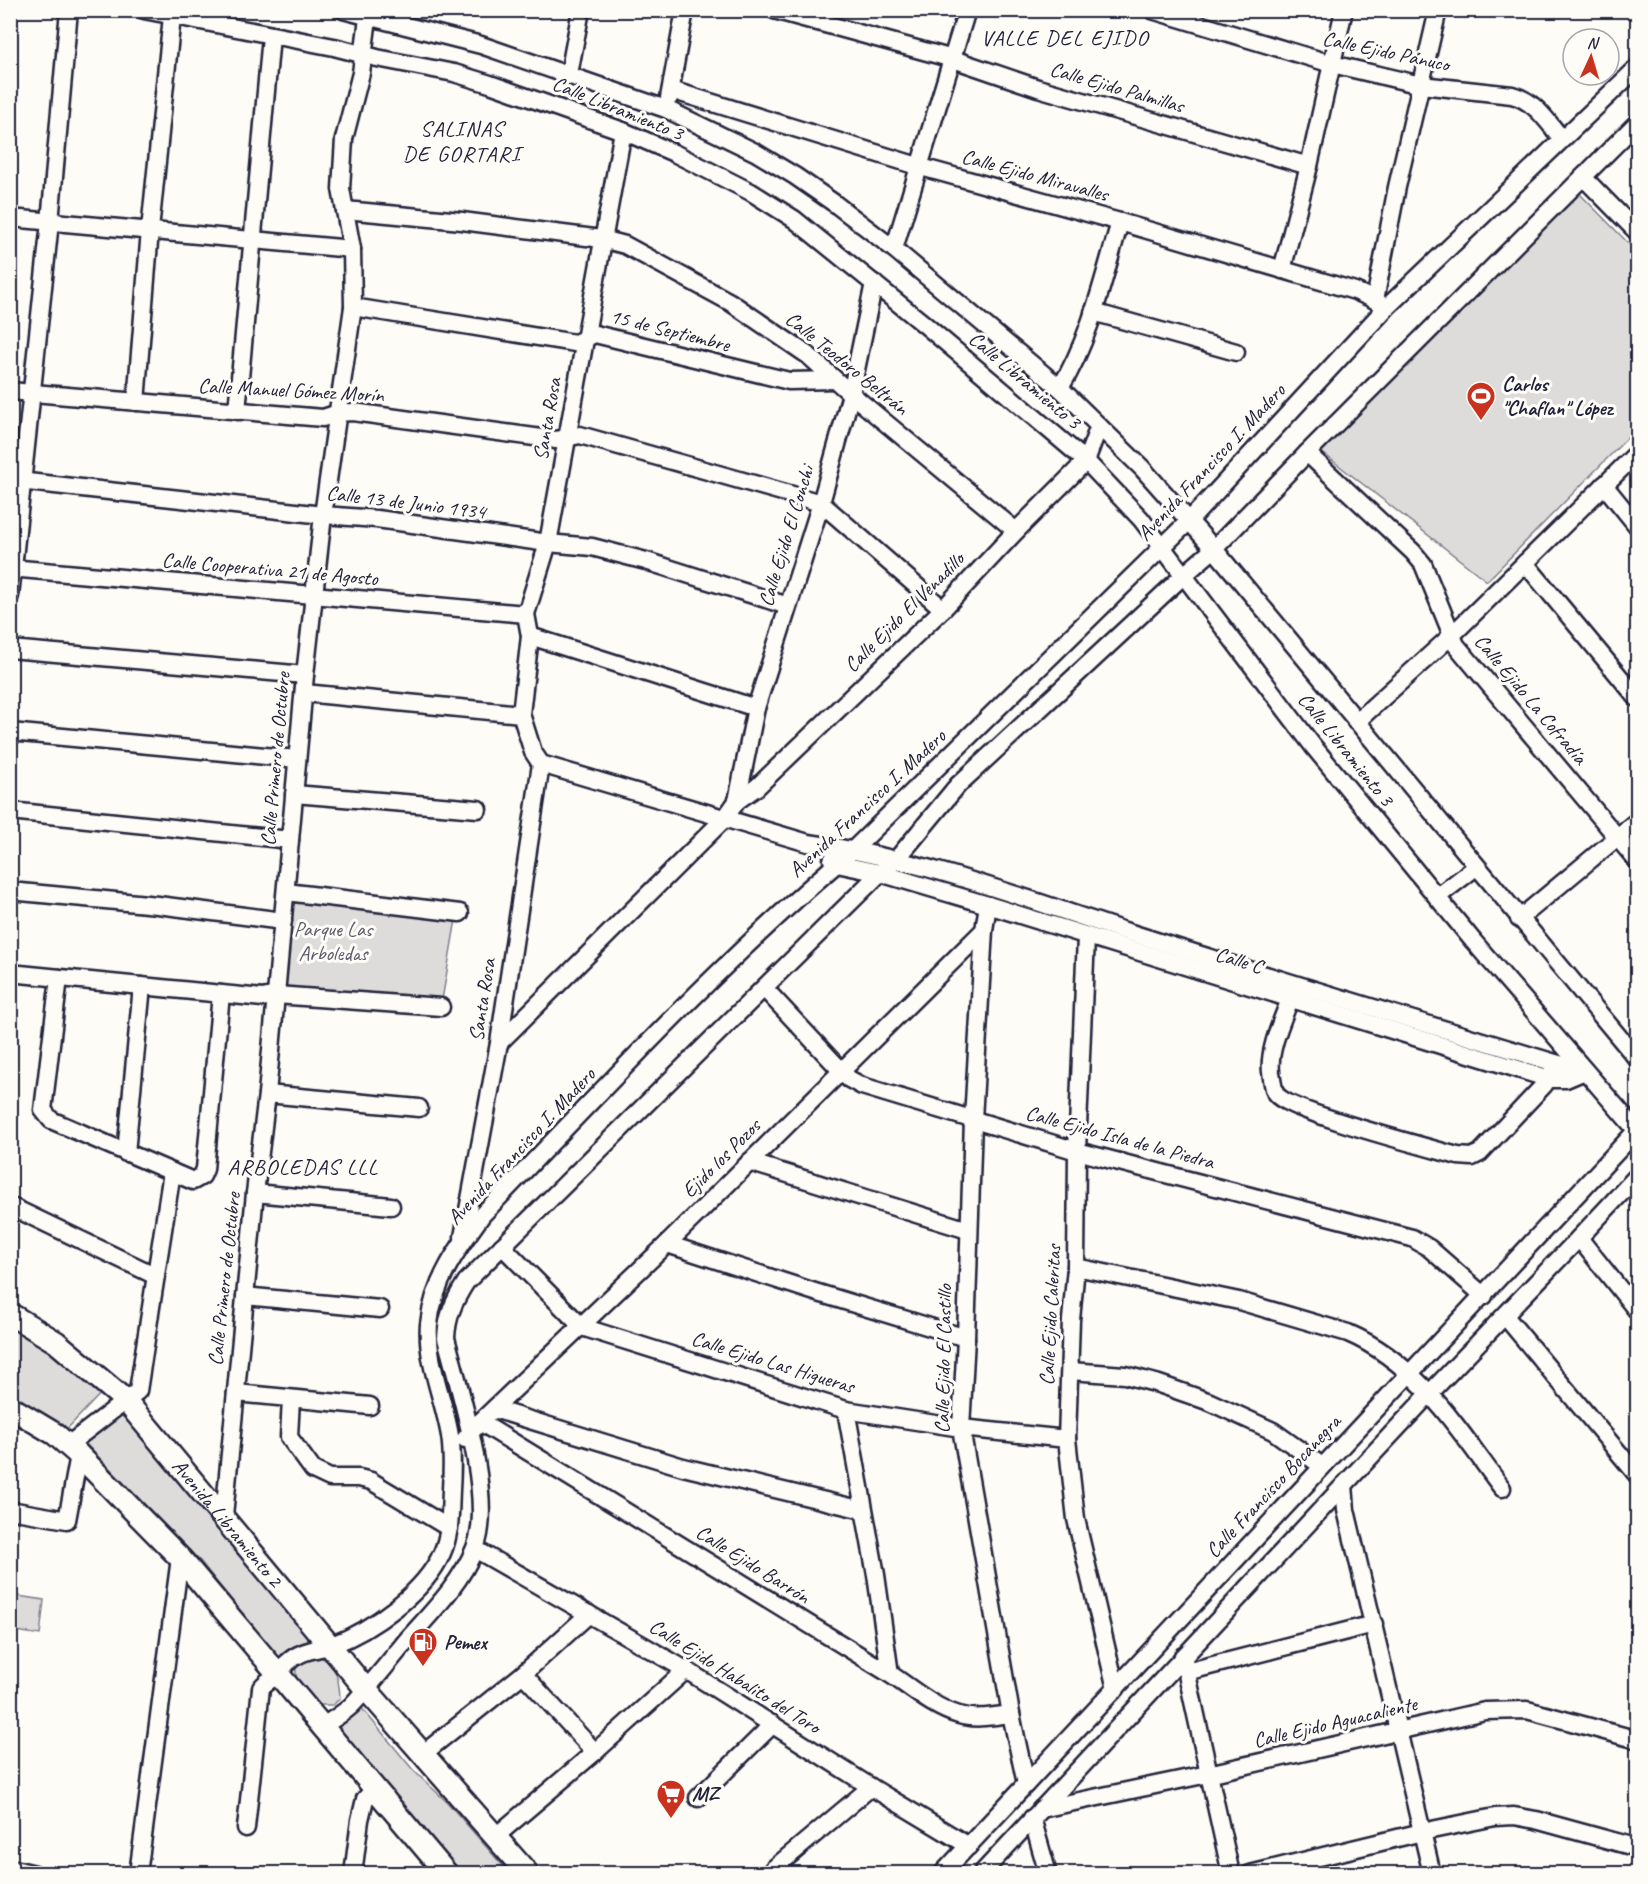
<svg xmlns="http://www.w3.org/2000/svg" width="1648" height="1884" viewBox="0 0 1648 1884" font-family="Caveat,sans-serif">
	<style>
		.green { fill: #dddcdb; stroke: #807f8b; stroke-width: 1.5 }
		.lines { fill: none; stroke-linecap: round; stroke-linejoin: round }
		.minor-casing { stroke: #22223b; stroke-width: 21 }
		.major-casing { stroke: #22223b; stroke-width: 26 }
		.minor { stroke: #fdfcf7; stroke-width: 16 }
		.major { stroke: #fdfcf7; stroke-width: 21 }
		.labels { text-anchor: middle; stroke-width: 6; stroke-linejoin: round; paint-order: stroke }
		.street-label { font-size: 21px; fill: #22223b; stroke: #fdfcf7 }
		.poi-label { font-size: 21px; font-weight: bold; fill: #22223b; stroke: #fdfcf7; text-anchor: start }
		.park-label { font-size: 21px; fill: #5a5a6b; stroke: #fdfcf7 }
		.neighbourhood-label { font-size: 22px; letter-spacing: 1.5px; fill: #22223b; stroke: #fdfcf7 }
	</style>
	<rect width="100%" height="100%" fill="#fdfcf7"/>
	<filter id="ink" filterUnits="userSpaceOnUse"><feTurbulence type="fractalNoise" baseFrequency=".0167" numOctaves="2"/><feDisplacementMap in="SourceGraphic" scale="12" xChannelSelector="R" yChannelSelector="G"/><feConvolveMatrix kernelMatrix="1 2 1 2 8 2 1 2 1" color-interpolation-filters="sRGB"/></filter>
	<g filter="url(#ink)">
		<g class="green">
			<polygon points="1578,192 1637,252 1637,428 1487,581 1319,450"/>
			<polygon points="287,884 458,908 442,1000 276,987"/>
			<polygon points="10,1320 104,1390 65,1431 36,1409 11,1394"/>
			<polygon points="125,1413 319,1644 280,1662 201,1562 83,1441"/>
			<polygon points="11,1595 44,1600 40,1635 11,1630"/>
			<path d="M311,1654c24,5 28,22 29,44l-7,7h-14c-16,-12 -25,-19 -23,-40z"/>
			<polygon points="360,1706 414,1771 447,1802 509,1873 451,1873 335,1728"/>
		</g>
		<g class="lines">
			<g class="minor-casing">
				<g id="minor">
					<polyline points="144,10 334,47 377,58 454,73 490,84 623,131 674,153 751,192 794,219 924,324 1086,461 1141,519 1313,746 1474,942 1638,1132"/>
					<polyline points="343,10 481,45 666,109 755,152 795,176 834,203 894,249 1060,388 1142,468 1214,549 1638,1060"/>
					<polyline points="774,10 953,59 1038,88 1309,166"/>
					<path d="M1152,10l180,54 89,21 91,10c23,6 35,26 50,44"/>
					<polyline points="569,74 581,10"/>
					<polyline points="671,90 921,167 1120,222 1355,291 1375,300 1386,308"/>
					<polyline points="669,98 685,10"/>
					<path d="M623,131l-75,412 -22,71 4,22 -9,78 12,38 8,12 267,79c110,15 215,55 320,89 144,46 289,89 434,133l12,-4"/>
					<polyline points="1583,177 1638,233"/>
					<polyline points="345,210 462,221 602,239 625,245 730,302 809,356 851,394 1016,531"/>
					<polyline points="10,218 352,249"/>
					<polyline points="894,249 967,10"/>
					<polyline points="1282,270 1309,166 1344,10"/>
					<polyline points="1375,300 1397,187 1438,10"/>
					<polyline points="353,307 575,343 595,334 789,381 835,380"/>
					<polyline points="1093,312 1236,352"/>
					<path d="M1060,388c30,-48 44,-112 60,-166"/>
					<polyline points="10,391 323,418 338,413 353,412 556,440 580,435 821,503 943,609"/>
					<polyline points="136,402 150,230 172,16"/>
					<polyline points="237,411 271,36"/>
					<polyline points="1307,453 1413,552 1423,564 1456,645 1638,862"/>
					<polyline points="10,480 323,515 377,519 548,543 592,547 646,561 788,606"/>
					<polyline points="1604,485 1638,527"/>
					<polyline points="1525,563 1638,699"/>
					<polyline points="10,568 526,614"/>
					<polyline points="10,596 50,222 69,10"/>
					<polyline points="530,636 756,708"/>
					<polyline points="10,649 305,675"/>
					<polyline points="304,693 521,714"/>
					<polyline points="1356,722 1451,636 1638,452"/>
					<polyline points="10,732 297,759"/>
					<polyline points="294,794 478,809"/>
					<polyline points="737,801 756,708 821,503 851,394 874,283"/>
					<polyline points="10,811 290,840"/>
					<polyline points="832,860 837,864 880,873 988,905 1550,1079 1566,1079 1585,1071"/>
					<polyline points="10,891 158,905 283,921"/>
					<polyline points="286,892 460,913"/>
					<polyline points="1437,897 1476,867"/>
					<polyline points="1519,919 1638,820"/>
					<polyline points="984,930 973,1120 966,1338 961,1428 1011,1714 1026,1784"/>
					<polyline points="1086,937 1077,1151 1076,1267 1071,1320 1067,1439 1076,1519 1116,1689"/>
					<polyline points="10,973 263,998 276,995 441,1007"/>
					<polyline points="59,978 43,1110 51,1120 193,1181 202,1176 205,1169 221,994"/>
					<polyline points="764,988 849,1079 862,1086 1077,1151 1412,1238 1429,1248 1484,1296"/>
					<path d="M1294,988c-8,25 -26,58 -23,84 1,6 2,17 5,22 11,17 154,54 182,62l14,1 8,-4 64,-68 8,-13"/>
					<polyline points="499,1043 725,818 737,801 757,787 943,609 1016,531 1086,461 1099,426"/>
					<polyline points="267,1094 419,1108"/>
					<polyline points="126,1153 142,986"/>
					<polyline points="749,1162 968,1230"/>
					<polyline points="255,1193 391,1206"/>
					<polyline points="10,1206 156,1276"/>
					<polyline points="463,1237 499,1043 541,764"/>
					<polyline points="1579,1238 1638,1312"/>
					<polyline points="667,1244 815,1292 966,1338"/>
					<polyline points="502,1246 582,1327 846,1410 961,1428 1067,1439"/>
					<path d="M1076,1267l163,34 109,32c70,30 110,96 154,155"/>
					<polyline points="245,1296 380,1309"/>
					<polyline points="1505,1316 1638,1476"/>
					<polyline points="1070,1371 1125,1375 1159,1384 1210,1402 1273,1431 1322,1466"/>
					<polyline points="236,1393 370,1406"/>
					<polyline points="291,1399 289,1437 313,1470 330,1478 359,1478 371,1481 449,1528"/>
					<polyline points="494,1409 683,1467 863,1510"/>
					<polyline points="846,1410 876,1575 890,1674"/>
					<path d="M480,1422l410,252c21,14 44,34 69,41 17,5 35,1 52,-1"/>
					<polyline points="465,1439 480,1422 667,1244 984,930 988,905"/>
					<polyline points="68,1445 138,1391 172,1172"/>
					<polyline points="1344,1485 1346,1510 1432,1874"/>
					<polyline points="10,1510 67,1520 79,1455"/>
					<polyline points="224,1516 255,1193 267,1094 305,675 323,515 353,307 352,249 341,189 344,139 361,73 369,10"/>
					<polyline points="475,1549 686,1670 871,1787 969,1846"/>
					<polyline points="1183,1656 1231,1874"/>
					<polyline points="1186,1672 1374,1624"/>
					<polyline points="523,1674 595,1752"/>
					<path d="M321,1727c10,-6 21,-13 30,-21 20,-21 38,-44 56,-66 25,-28 54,-57 68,-92 20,-47 -16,-160 -29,-210 1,-22 8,-37 20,-56l414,-409 16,-13 62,-75 226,-210 30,-26 93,-96 331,-331"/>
					<polyline points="424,1753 523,1674 589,1614"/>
					<polyline points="698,1798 773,1724"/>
					<polyline points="1041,1809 1208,1774 1485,1711 1527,1710 1638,1740"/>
					<polyline points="1032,1818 1048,1874"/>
					<path d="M246,1828l15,-140c5,-7 12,-9 18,-14 3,-3 5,-8 8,-11 13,-13 29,-13 45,-18 40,-15 93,-53 110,-92 9,-20 8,-42 9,-63 1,-18 2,-36 -1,-54 -6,-37 -24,-74 -21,-112 4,-42 29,-76 53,-109 121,-125 239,-254 372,-366l335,-328 197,-213 252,-241"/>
					<polyline points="496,1836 595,1752 686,1670"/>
					<polyline points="10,1868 35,1874"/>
					<polyline points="772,1870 871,1787"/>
					<polyline points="138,1874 180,1558"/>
					<polyline points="353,1874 360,1820 365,1799 375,1789"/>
					<polyline points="942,1874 1638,1129"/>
					<polyline points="981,1874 1430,1393 1579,1238 1638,1175"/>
					<polyline points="1250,1874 1422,1832 1495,1817 1514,1816 1536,1820 1638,1848"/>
				</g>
			</g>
			<g class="major-casing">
				<g id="major">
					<path id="s1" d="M10,1314l46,28 70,59 239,287 163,186"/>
					<polyline points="10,1407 55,1434 79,1455 180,1558 447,1874"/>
				</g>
			</g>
			<use href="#minor" class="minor"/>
			<use href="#major" class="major"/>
		</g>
	</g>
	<defs>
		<g id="stadium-pin" transform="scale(1.5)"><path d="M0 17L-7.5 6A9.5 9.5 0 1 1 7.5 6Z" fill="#c8321e" stroke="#fdfcf7"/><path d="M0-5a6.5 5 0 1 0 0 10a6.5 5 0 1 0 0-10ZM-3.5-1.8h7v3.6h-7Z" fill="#fff"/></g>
		<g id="fuel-pin" transform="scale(1.5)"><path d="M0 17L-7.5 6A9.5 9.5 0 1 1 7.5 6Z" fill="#c8321e" stroke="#fdfcf7"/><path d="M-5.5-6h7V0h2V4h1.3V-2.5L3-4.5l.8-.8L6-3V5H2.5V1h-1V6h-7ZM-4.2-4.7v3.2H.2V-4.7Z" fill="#fff"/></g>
		<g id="supermarket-pin" transform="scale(1.5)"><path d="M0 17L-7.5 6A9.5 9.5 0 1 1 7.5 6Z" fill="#c8321e" stroke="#fdfcf7"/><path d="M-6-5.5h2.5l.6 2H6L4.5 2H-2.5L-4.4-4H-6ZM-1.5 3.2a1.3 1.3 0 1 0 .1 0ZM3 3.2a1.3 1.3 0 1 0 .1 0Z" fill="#fff"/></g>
	</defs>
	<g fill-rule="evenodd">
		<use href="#stadium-pin" x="1481" y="396"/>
		<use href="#fuel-pin" x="423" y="1642"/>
		<use href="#supermarket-pin" x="671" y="1794"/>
	</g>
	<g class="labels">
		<g class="street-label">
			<text transform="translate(1386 51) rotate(12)" y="7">Calle Ejido Pánuco</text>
			<text transform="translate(1117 87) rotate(16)" y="7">Calle Ejido Palmillas</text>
			<text transform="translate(618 108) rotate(22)" y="7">Calle Libramiento 3</text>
			<text transform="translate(1035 175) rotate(15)" y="7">Calle Ejido Miravalles</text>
			<text transform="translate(670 330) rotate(14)" y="7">15 de Septiembre</text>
			<text transform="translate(847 363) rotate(39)" y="7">Calle Teodoro Beltrán</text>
			<text transform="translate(1025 380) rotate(40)" y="7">Calle Libramiento 3</text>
			<text transform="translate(291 390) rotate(3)" y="7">Calle Manuel Gómez Morín</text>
			<text transform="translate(547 419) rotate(-80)" y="7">Santa Rosa</text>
			<text transform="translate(1211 462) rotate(-47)" y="7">Avenida Francisco I. Madero</text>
			<text transform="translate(406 502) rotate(7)" y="7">Calle 13 de Junio 1934</text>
			<text transform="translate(786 536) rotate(-73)" y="7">Calle Ejido El Conchi</text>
			<text transform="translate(270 569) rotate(5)" y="7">Calle Cooperativa 21 de Agosto</text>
			<text transform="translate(904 612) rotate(-45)" y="7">Calle Ejido El Venadillo</text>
			<text transform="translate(1531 699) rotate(50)" y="7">Calle Ejido La Cofradía</text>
			<text transform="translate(1346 749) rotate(51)" y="7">Calle Libramiento 3</text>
			<text transform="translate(275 759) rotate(-85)" y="7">Calle Primero de Octubre</text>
			<text transform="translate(867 803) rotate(-43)" y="7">Avenida Francisco I. Madero</text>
			<text transform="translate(1239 960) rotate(17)" y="7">Calle C</text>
			<text transform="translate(482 1000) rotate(-81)" y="7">Santa Rosa</text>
			<text transform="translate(1120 1137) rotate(15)" y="7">Calle Ejido Isla de la Piedra</text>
			<text transform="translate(521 1146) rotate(-47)" y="7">Avenida Francisco I. Madero</text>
			<text transform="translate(721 1158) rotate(-45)" y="7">Ejido los Pozos</text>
			<text transform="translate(224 1279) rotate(-84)" y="7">Calle Primero de Octubre</text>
			<text transform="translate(1050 1315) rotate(-87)" y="7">Calle Ejido Caleritas</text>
			<text transform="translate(943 1359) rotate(-89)" y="7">Calle Ejido El Castillo</text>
			<text transform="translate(773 1362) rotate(17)" y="7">Calle Ejido Las Higueras</text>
			<text transform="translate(1273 1486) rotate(-47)" y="7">Calle Francisco Bocanegra</text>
			<text dy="7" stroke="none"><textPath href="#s1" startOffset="304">Avenida Libramiento 2</textPath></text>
			<text transform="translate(753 1564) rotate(32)" y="7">Calle Ejido Barrón</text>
			<text transform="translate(735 1676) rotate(32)" y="7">Calle Ejido Habalito del Toro</text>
			<text transform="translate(1335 1722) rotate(-13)" y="7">Calle Ejido Aguacaliente</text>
		</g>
		<g class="poi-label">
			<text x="1502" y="391">Carlos<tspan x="1502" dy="24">"Chaflan" López</tspan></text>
			<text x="444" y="1649">Pemex</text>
			<text x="692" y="1801">MZ</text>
		</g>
		<g class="park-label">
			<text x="333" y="936">Parque Las<tspan x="333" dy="24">Arboledas</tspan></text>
		</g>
		<g class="neighbourhood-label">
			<text x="1065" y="45">VALLE DEL EJIDO</text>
			<text x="462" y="136">SALINAS<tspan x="462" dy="25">DE GORTARI</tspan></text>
			<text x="303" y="1174">ARBOLEDAS LLL</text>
		</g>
	</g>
	<rect width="1648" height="1884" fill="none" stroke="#fdfcf7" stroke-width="36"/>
	<rect x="18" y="18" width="1612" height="1848" fill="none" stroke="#22223b" stroke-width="2" filter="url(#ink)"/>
	<g transform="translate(1591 57) rotate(4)"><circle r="28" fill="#fdfcf7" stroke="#a5a5ac" stroke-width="1.5"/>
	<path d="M0-4.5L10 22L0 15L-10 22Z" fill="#c8321e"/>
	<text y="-9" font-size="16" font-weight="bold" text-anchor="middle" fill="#22223b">N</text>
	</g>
</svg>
